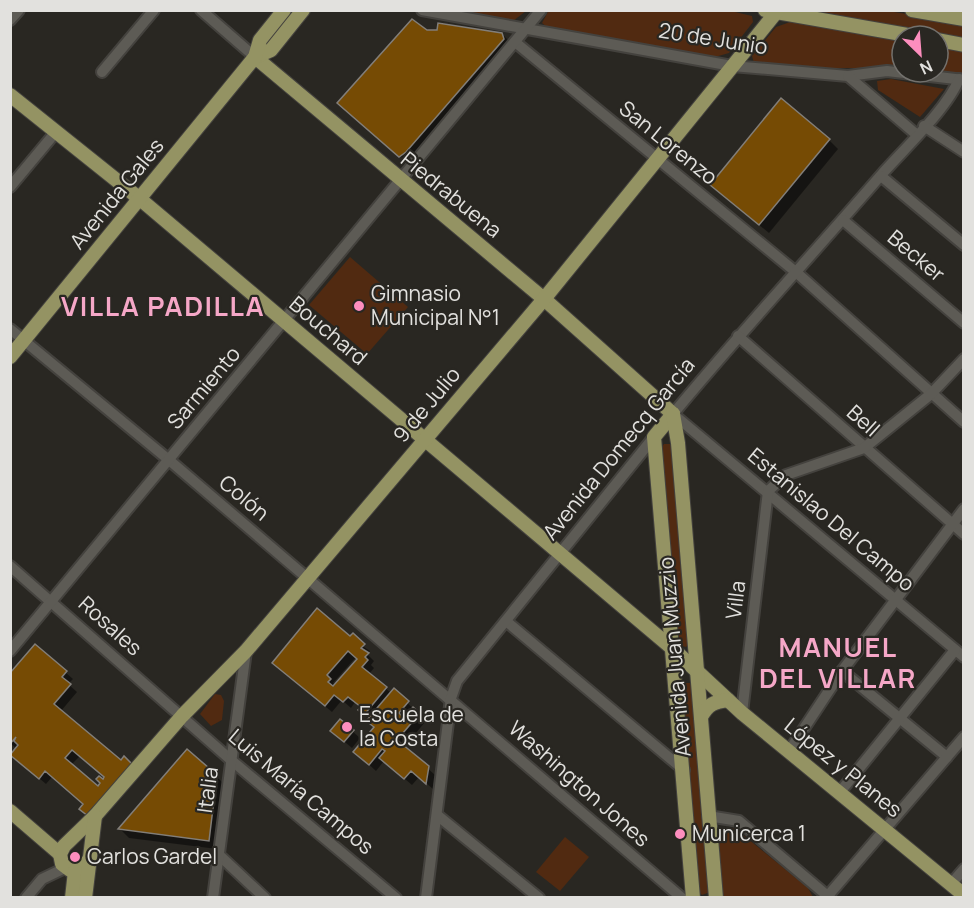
<svg xmlns="http://www.w3.org/2000/svg" width="974" height="908" viewBox="0 0 974 908" font-family="Manrope,sans-serif">
	<style>
		.green { fill: #512a11 }
		.shadow { fill: #0007; fill-rule: evenodd }
		.building { fill: #764b04; stroke: #827e79; stroke-width: 1.5; fill-rule: evenodd }
		.lines { fill: none; stroke-linecap: round; stroke-linejoin: round }
		.minor-casing { stroke: #44423e; stroke-width: 14 }
		.major-casing { stroke: #44423e; stroke-width: 16 }
		.minor { stroke: #5d5b55; stroke-width: 10 }
		.major { stroke: #949363; stroke-width: 14 }
		.poi-dot { fill: #fd8ebe; stroke: #292722; stroke-width: 2 }
		.labels { text-anchor: middle; stroke-width: 4.5; stroke-linejoin: round; paint-order: stroke }
		.street-label { font-size: 21px; fill: #e2e1de; stroke: #292722 }
		.poi-label { font-size: 21px; fill: #e2e1de; stroke: #292722; text-anchor: start }
		.district-label { font-size: 27px; font-weight: bold; letter-spacing: 1.5px; fill: #f5a7c7; stroke: #292722 }
	</style>
	<rect width="100%" height="100%" fill="#292722"/>
	<g class="green">
		<polygon points="549,10 731,11 752,16 753,22 729,53 715,57 547,27 542,23"/>
		<polygon points="456,11 526,11 513,21"/>
		<polygon points="799,11 888,11 963,23 963,41"/>
		<polygon points="793,21 902,40 902,68 800,68 754,63 752,56 776,27"/>
		<polygon points="938,46 963,51 963,75 938,72"/>
		<polygon points="891,79 944,89 920,117 878,90 877,81"/>
		<polygon points="350,257 408,307 367,354 309,305"/>
		<polygon points="664,444 671,444 674,448 689,644 686,647 678,645 662,447"/>
		<polygon points="685,683 691,683 694,687 710,892 702,895 699,892 683,686"/>
		<polygon points="215,694 221,695 224,701 222,720 211,726 200,714"/>
		<polygon points="730,828 736,829 808,888 813,897 721,897 717,842 719,836"/>
		<polygon points="565,837 589,857 560,891 536,872"/>
	</g>
	<g class="shadow">
		<polygon points="502,34 509,41 413,159 407,162 346,109"/>
		<polygon points="829,140 838,149 769,233 721,194"/>
		<path d="M350,638l20,13 -2,4 6,6 -3,4 3,3 -5,6 22,19 3,-3 32,31 -22,26 31,28 -2,14 -14,-12 -7,8 -28,-24 -8,10 -14,-13 14,-30 -16,-18 2,-2 -7,-6 -4,6 -9,-8 -10,12 -52,-43zM356,657l3,3 -23,26 -3,-3z"/>
		<path d="M35,646l38,33 -5,5 9,8 -16,19 60,51 -36,42 -33,-27 -6,7 -27,-23 -2,-12 -7,-6zM80,756l26,22 -8,10 -27,-23z"/>
		<polygon points="341,721 360,738 352,748 339,737"/>
		<polygon points="216,776 226,786 217,849 129,838 120,829"/>
	</g>
	<g class="building">
		<polygon points="412,19 427,30 437,30 438,23 502,33 504,39 406,152 399,157 337,103"/>
		<polygon points="781,98 830,139 759,225 710,185"/>
		<path d="M317,608l33,28 3,-3 12,11 -4,4 8,5 -4,4 3,3 -6,7 25,20 -23,28 -6,-5 3,-3 -13,-10 -5,5 -9,-7 -9,11 -53,-43zM348,651l9,8 -24,27 -5,-4 3,-3 -4,-4z"/>
		<path d="M35,644l32,27 -5,6 9,7 -17,20 67,56 3,-4 8,8 -44,52 -9,-7 4,-5 -38,-33 -6,8 -29,-24 8,-10 -4,-4 2,-4 -6,7v-71zM72,750l32,27 -1,2 -4,-3 -3,3 4,4 -2,3 -33,-28z"/>
		<polygon points="394,688 409,701 399,713 404,718 413,707 420,713 397,740 429,766 426,784 411,771 404,779 379,758 385,751 382,749 369,765 353,752 374,727 366,721"/>
		<polygon points="340,719 354,730 344,742 330,731"/>
		<polygon points="187,749 217,775 209,841 118,829"/>
	</g>
	<g class="lines">
		<g class="minor-casing">
			<g id="minor">
				<polyline points="201,10 255,57"/>
				<polyline points="422,10 732,66 848,76 887,71 964,80"/>
				<polyline points="10,20 19,10"/>
				<polyline points="515,42 797,273 964,422"/>
				<polyline points="102,72 154,10"/>
				<polyline points="848,76 917,135"/>
				<path d="M959,79c-12,30 -55,70 -77,95 -70,81 -142,159 -209,240l291,243"/>
				<polyline points="924,126 964,152"/>
				<polyline points="881,176 964,245"/>
				<polyline points="10,187 55,133"/>
				<polyline points="843,220 964,323"/>
				<polyline points="10,329 169,460 682,898"/>
				<polyline points="738,336 964,534"/>
				<polyline points="10,566 231,760 396,898"/>
				<polyline points="506,621 684,770"/>
				<polyline points="10,651 541,10"/>
				<polyline points="842,671 947,757"/>
				<polyline points="742,713 768,491 786,475 864,448 931,394 964,359"/>
				<polyline points="789,751 842,671 964,509"/>
				<polyline points="840,792 955,650"/>
				<polyline points="437,815 539,898"/>
				<polyline points="708,816 739,821 830,898"/>
				<polyline points="219,855 265,898"/>
				<polyline points="951,884 964,869"/>
				<polyline points="26,898 42,879 65,868"/>
				<polyline points="213,898 246,651"/>
				<polyline points="426,898 451,698 457,681 654,437"/>
				<polyline points="826,898 964,737"/>
			</g>
		</g>
		<g class="major-casing">
			<g id="major">
				<polyline points="765,10 913,36"/>
				<polyline points="912,10 964,19"/>
				<polyline points="938,40 964,45"/>
				<polyline points="255,57 544,299 673,414"/>
				<polyline points="255,57 271,50 303,10"/>
				<polyline points="10,95 140,199 673,649 742,713 964,895"/>
				<polyline points="10,357 255,57 260,40 284,10"/>
				<polyline points="673,414 654,437 693,898"/>
				<polyline points="673,414 678,443 716,898"/>
				<path d="M701,717c7,-13 13,-15 27,-17"/>
				<polyline points="10,811 60,854"/>
				<polyline points="89,860 79,870 70,870 62,864 60,854 64,846 95,816 182,716 246,651 544,299 778,10"/>
				<polyline points="72,898 75,871"/>
				<polyline points="85,898 95,816"/>
			</g>
		</g>
		<use href="#minor" class="minor"/>
		<use href="#major" class="major"/>
	</g>
	<g class="poi-dot">
		<circle cx="359" cy="306" r="6"/>
		<circle cx="347" cy="727" r="6"/>
		<circle cx="680" cy="834" r="6"/>
		<circle cx="75" cy="857" r="6"/>
	</g>
	<g class="labels">
		<g class="street-label">
			<text transform="translate(713 39) rotate(9)" y="7">20 de Junio</text>
			<text transform="translate(668 143) rotate(39)" y="7">San Lorenzo</text>
			<text transform="translate(117 194) rotate(-51)" y="7">Avenida Gales</text>
			<text transform="translate(451 195) rotate(39)" y="7">Piedrabuena</text>
			<text transform="translate(916 256) rotate(40)" y="7">Becker</text>
			<text transform="translate(328 331) rotate(40)" y="7">Bouchard</text>
			<text transform="translate(204 388) rotate(-50)" y="7">Sarmiento</text>
			<text transform="translate(427 405) rotate(-50)" y="7">9 de Julio</text>
			<text transform="translate(863 421) rotate(42)" y="7">Bell</text>
			<text transform="translate(619 449) rotate(-51)" y="7">Avenida Domecq García</text>
			<text transform="translate(244 498) rotate(40)" y="7">Colón</text>
			<text transform="translate(831 520) rotate(40)" y="7">Estanislao Del Campo</text>
			<text transform="translate(736 600) rotate(-83)" y="7">Villa</text>
			<text transform="translate(110 626) rotate(42)" y="7">Rosales</text>
			<text transform="translate(675 657) rotate(-95)" y="7">Avenida Juan Muzzio</text>
			<text transform="translate(843 768) rotate(39)" y="7">López y Planes</text>
			<text transform="translate(579 784) rotate(41)" y="7">Washington Jones</text>
			<text transform="translate(208 790) rotate(-82)" y="7">Italia</text>
			<text transform="translate(301 792) rotate(40)" y="7">Luis María Campos</text>
		</g>
		<g class="poi-label">
			<text x="371" y="301">Gimnasio<tspan x="371" dy="24">Municipal N°1</tspan></text>
			<text x="359" y="722">Escuela de<tspan x="359" dy="24">la Costa</tspan></text>
			<text x="692" y="841">Municerca 1</text>
			<text x="87" y="864">Carlos Gardel</text>
		</g>
		<g class="district-label">
			<text x="163" y="316">VILLA PADILLA</text>
			<text x="838" y="657">MANUEL<tspan x="838" dy="31">DEL VILLAR</tspan></text>
		</g>
	</g>
	<rect width="974" height="908" fill="none" stroke="#e2e1de" stroke-width="24"/>
	<g transform="translate(920 54) rotate(155)"><circle r="28" fill="#292722" stroke="#73716d" stroke-width="1.5"/>
	<path d="M0-4.5L10 22L0 15L-10 22Z" fill="#fd8ebe"/>
	<text y="-9" font-size="16" font-weight="bold" text-anchor="middle" fill="#e2e1de">N</text>
	</g>
</svg>
